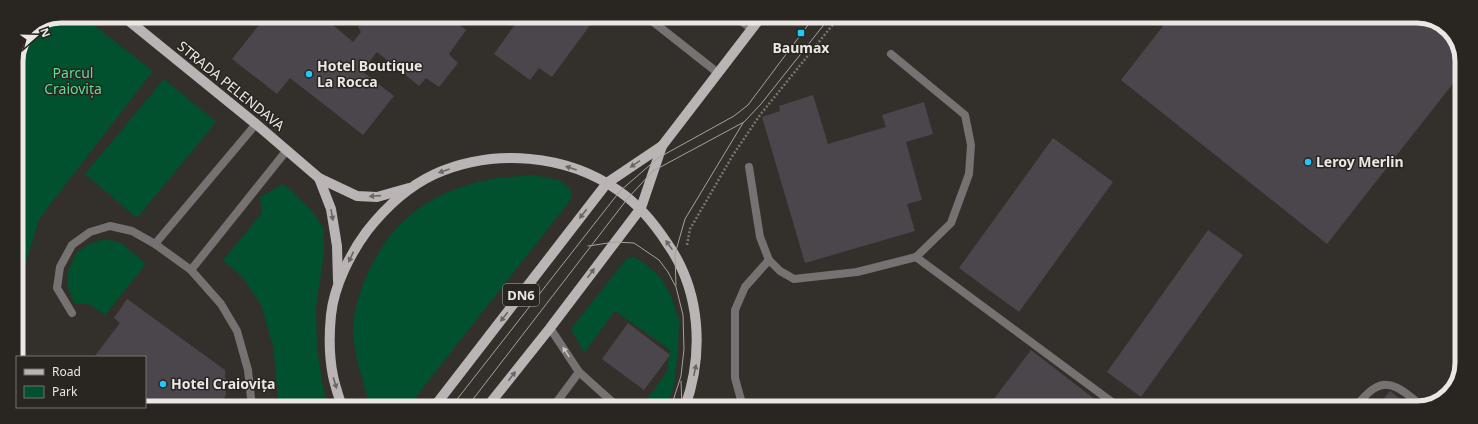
<svg xmlns="http://www.w3.org/2000/svg" width="1478" height="424" viewBox="0 0 1478 424" font-family="'Noto Sans',sans-serif">
	<style>
		.green { fill: #01512e }
		.building { fill: #4b464b }
		.lines { fill: none; stroke-linecap: round; stroke-linejoin: round }
		.path { stroke: #787470; stroke-width: 2.5; stroke-dasharray: 2 2; stroke-linecap: butt }
		.service { stroke: #767272; stroke-width: 8 }
		.primary { stroke: #bbb4b5; stroke-width: 10 }
		.tram { stroke: #a5a19d; stroke-width: 1 }
		.oneway { fill: #6b6563 }
		.oneway2 { fill: #c7c4c2 }
		.poi-dot { fill: #1fc9fd; stroke: #292520; stroke-width: 1.5 }
		.labels { text-anchor: middle; stroke-width: 3; stroke-linejoin: round; paint-order: stroke }
		.shield { fill: #292520; stroke: #b0ada9; stroke-width: 1 }
		.shield-label { font-size: 13px; font-weight: bold; fill: #eae7e4 }
		.poi-label { font-size: 14px; font-weight: bold; fill: #eae7e4; stroke: #292520; text-anchor: start }
		.park-label { font-size: 14px; fill: #5fdd97; stroke: #292520 }
		.street-label { font-size: 14px; fill: #eae7e4; stroke: #292520 }
		.rim { fill: none; stroke: #eae7e4; stroke-width: 5 }
	</style>
	<rect width="100%" height="100%" fill="#332f2a"/>
	<g class="green">
		<polygon points="61,16 82,16 153,71 39,219 16,297 16,61 29,29"/>
		<polygon points="164,79 216,122 137,218 85,174"/>
		<path d="M533,175l26,5 11,9 2,9 -164,209h-36l-3,-5c-6,-20 -12,-39 -15,-59 0,-5 -2,-10 -1,-15 1,-19 7,-38 15,-55 25,-57 71,-86 131,-95 11,-1 23,-2 34,-3z"/>
		<polygon points="283,184 294,193 313,212 324,229 324,253 316,308 317,348 323,387 328,407 279,407 273,346 261,305 244,279 223,260 262,213 260,197"/>
		<polygon points="105,239 121,243 146,264 105,315 89,304 74,304 67,285 68,271 76,253 89,244"/>
		<polygon points="634,257 644,263 661,278 670,294 679,320 678,349 674,386 666,407 641,407 667,372 670,350 615,311 584,353 571,329 627,258"/>
	</g>
	<g class="building">
		<polygon points="266,16 340,16 333,25 353,42 361,32 358,27 366,16 448,16 466,30 449,54 458,63 439,87 426,78 419,86 377,52 362,71 394,96 363,135 290,78 277,94 232,59"/>
		<polygon points="521,16 545,17 596,17 552,77 539,68 530,80 494,54"/>
		<polygon points="1170,17 1429,17 1451,31 1462,58 1462,72 1327,244 1121,80"/>
		<polygon points="813,95 828,144 886,127 882,115 924,102 933,134 906,142 922,200 907,204 915,231 805,263 762,117 780,111 779,106"/>
		<polygon points="1053,138 1113,182 1019,312 959,268"/>
		<polygon points="1208,230 1243,255 1141,397 1107,372"/>
		<polygon points="127,299 225,370 226,395 219,407 145,407 145,357 94,357 120,323 114,318"/>
		<polygon points="628,323 670,355 644,390 602,359"/>
		<polygon points="1031,350 1106,408 987,408"/>
		<polygon points="1390,391 1411,408 1376,408"/>
	</g>
	<g class="lines">
		<polyline class="path" points="687,245 690,229 733,155 760,115 839,17"/>
		<g class="service">
			<polyline points="647,17 718,73"/>
			<polyline points="735,17 752,29"/>
			<polyline points="749,167 760,237 769,260 780,271 794,279 857,272 916,257 951,223 969,174 971,145 965,115 891,54"/>
			<polyline points="155,244 256,124"/>
			<polyline points="916,257 1120,408"/>
			<polyline points="191,270 287,150"/>
			<polyline points="72,313 57,288 60,267 72,245 90,232 110,226 132,231 155,244 191,270 221,304 237,331 248,370 252,407"/>
			<polyline points="550,328 579,372 553,407"/>
			<polyline points="579,372 618,407"/>
			<polyline points="743,407 735,378 735,310 745,287 769,260"/>
			<path d="M1354,408c6,-6 13,-16 21,-20 17,-11 35,9 47,18"/>
		</g>
		<g class="primary">
			<polyline points="123,16 256,124 319,178 357,196 377,197 409,188"/>
			<polyline points="319,178 331,209 337,246 338,281"/>
			<path d="M342,407c-3,-10 -7,-21 -9,-31 -4,-20 -4,-41 -2,-61 3,-29 19,-61 36,-84 18,-23 42,-45 68,-57 59,-26 132,-20 184,17 20,14 35,32 48,52 34,48 37,110 18,164"/>
			<polyline points="434,407 607,183 662,146"/>
			<polyline points="487,407 550,328 641,208 662,146 761,17"/>
		</g>
		<g class="tram">
			<polyline points="588,246 615,242 634,243 659,260 668,272 676,287 683,315 684,349 681,376 671,407"/>
			<polyline points="676,285 675,254 685,219 743,123"/>
			<polyline points="681,381 682,407"/>
			<polyline points="451,407 620,191 658,158 734,116 748,105 814,17"/>
			<polyline points="467,407 628,198 653,171 744,122 761,104 830,17"/>
		</g>
	</g>
	<defs><path id="oneway-solid" d="M-6-.8H1V-3.2L6.5 0L1 3.2V.8H-6Z"/></defs>
	<g class="oneway">
		<use href="#oneway-solid" transform="translate(635 164) rotate(146)"/>
		<use href="#oneway-solid" transform="translate(571 168) rotate(-161)"/>
		<use href="#oneway-solid" transform="translate(444 171) rotate(161)"/>
		<use href="#oneway-solid" transform="translate(375 196) rotate(176)"/>
		<use href="#oneway-solid" transform="translate(583 214) rotate(128)"/>
		<use href="#oneway-solid" transform="translate(332 215) rotate(80)"/>
		<use href="#oneway-solid" transform="translate(669 245) rotate(-125)"/>
		<use href="#oneway-solid" transform="translate(351 257) rotate(115)"/>
		<use href="#oneway-solid" transform="translate(591 273) rotate(-53)"/>
		<use href="#oneway-solid" transform="translate(504 317) rotate(128)"/>
		<use href="#oneway-solid" transform="translate(695 370) rotate(-78)"/>
		<use href="#oneway-solid" transform="translate(512 376) rotate(-52)"/>
		<use href="#oneway-solid" transform="translate(335 383) rotate(73)"/>
	</g>
	<use class="oneway2" href="#oneway-solid" transform="translate(566 352) rotate(-123)"/>
	<g class="poi-dot">
		<rect x="797" y="29" width="8" height="8" rx="2"/>
		<circle cx="309" cy="74" r="4"/>
		<circle cx="1308" cy="162" r="4"/>
		<circle cx="163" cy="384" r="4"/>
	</g>
	<g class="labels">
		<rect class="shield" x="503" y="284" width="36" height="22" rx="3"/>
		<g class="shield-label">
			<text x="521" y="300">DN6</text>
		</g>
		<g class="poi-label">
			<text x="801" y="53" text-anchor="middle">Baumax</text>
			<text x="317" y="71">Hotel Boutique<tspan x="317" dy="16">La Rocca</tspan></text>
			<text x="1316" y="167">Leroy Merlin</text>
			<text x="171" y="389">Hotel Craiovița</text>
		</g>
		<g class="park-label">
			<text x="73" y="78">Parcul<tspan x="73" dy="16">Craiovița</tspan></text>
		</g>
		<g class="street-label">
			<text transform="translate(231 86) rotate(39)" y="5">STRADA PELENDAVA</text>
		</g>
	</g>
	<path d="M0 0H1478V424H0ZM61 23H1417A38 38 0 0 1 1455 61V363A38 38 0 0 1 1417 401H61A38 38 0 0 1 23 363V61A38 38 0 0 1 61 23Z" fill="#292520" fill-rule="evenodd"/>
	<path class="rim" d="M61 23H1417A38 38 0 0 1 1455 61V363A38 38 0 0 1 1417 401H61A38 38 0 0 1 23 363V61A38 38 0 0 1 61 23Z"/>
	<rect x="16" y="356" width="130" height="52" fill="#292520" stroke="#76736e"/>
	<rect x="24" y="369" width="20" height="6" fill="#bbb4b5" stroke="#76736e"/>
	<text x="52" y="376" font-size="12" fill="#eae7e4">Road</text>
	<rect x="24" y="386" width="20" height="12" fill="#01512e" stroke="#76736e"/>
	<text x="52" y="396" font-size="12" fill="#eae7e4">Park</text>
	<g transform="translate(36 36) rotate(70)" stroke="#292520" stroke-width="3" paint-order="stroke">
	<path d="M0-3L7 15L0 10L-7 15Z" fill="#eae7e4"/>
	<text y="-6" font-size="11" font-weight="bold" text-anchor="middle" fill="#eae7e4">N</text>
	</g>
</svg>
